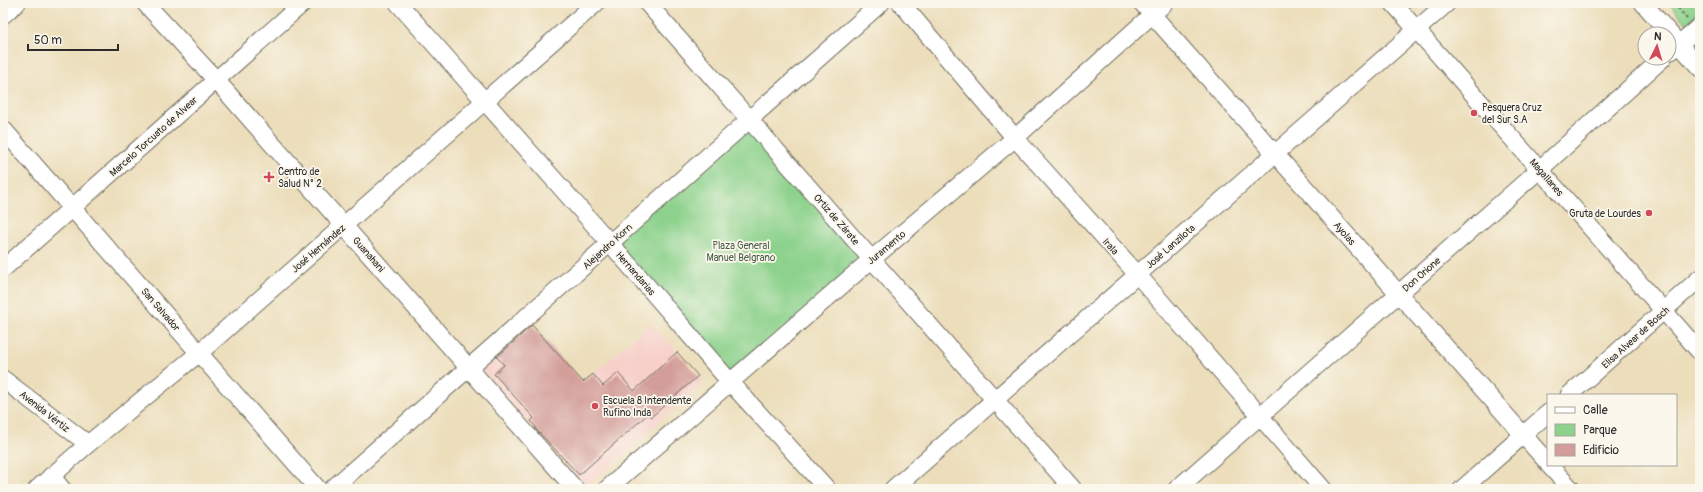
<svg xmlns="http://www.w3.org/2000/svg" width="1703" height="492" viewBox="0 0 1703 492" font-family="Pangolin,sans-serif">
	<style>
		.built { fill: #f7d0ca }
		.green { fill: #8cd28c; stroke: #5c7e5c }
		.building { fill: #d39d9a }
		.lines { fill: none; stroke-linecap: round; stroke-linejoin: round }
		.minor-casing { stroke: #6f6a5d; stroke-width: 19 }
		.path { stroke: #6f6a5d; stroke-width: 2; stroke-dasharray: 3 3; stroke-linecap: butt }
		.minor { stroke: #fff; stroke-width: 17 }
		.poi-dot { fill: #d1495b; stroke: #fbf7ec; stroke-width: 1.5 }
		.labels { text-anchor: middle; stroke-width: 3.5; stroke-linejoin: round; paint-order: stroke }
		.poi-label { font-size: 10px; fill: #2b2b2b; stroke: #fbf7ec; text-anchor: start }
		.street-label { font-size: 10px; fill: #2b2b2b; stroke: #fbf7ec }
		.park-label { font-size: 10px; fill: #485d48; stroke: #fbf7ec }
	</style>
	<rect width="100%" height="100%" fill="#fbf7ec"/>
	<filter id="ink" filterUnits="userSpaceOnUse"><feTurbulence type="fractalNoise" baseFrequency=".025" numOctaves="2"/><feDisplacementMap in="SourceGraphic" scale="8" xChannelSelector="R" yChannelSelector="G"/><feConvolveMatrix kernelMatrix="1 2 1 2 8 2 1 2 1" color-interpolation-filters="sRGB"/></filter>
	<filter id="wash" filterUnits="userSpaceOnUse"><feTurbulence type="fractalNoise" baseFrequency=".012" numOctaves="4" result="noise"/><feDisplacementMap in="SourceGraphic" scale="16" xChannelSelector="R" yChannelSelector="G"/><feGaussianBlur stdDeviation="0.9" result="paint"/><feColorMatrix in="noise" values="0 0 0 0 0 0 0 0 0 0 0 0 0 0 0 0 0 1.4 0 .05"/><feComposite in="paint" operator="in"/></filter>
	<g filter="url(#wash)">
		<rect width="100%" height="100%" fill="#ecdebb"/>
		<polygon class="built" points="651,323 704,382 591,483 581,481 481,370 532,325 583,382"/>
		<g class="green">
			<polygon points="1669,3 1700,3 1700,14 1688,25"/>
			<polygon points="750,119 872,259 731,383 610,243"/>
		</g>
		<g id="blocks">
			<polygon class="building" points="532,325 583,382 593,374 603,386 618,373 634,391 677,352 698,376 651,417 648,414 579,475 535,428 536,427 531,421 534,418 494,374 504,365 497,357"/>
		</g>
	</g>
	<g filter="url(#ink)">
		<use href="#blocks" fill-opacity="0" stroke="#6f6a5d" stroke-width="1"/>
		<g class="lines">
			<g class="minor-casing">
				<g id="minor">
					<polyline points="145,3 216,80 575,489"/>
					<polyline points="398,3 610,243 731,383 827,489"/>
					<polyline points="647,3 1073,489"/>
					<polyline points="901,3 1015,138 1137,274 1323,489"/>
					<polyline points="1142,3 1548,463"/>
					<polyline points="1393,3 1700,352"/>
					<polyline points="1643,3 1700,68"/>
					<polyline points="3,15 17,3"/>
					<polyline points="1671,51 1700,26"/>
					<polyline points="3,129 318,489"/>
					<polyline points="3,269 303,3"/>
					<polyline points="3,379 88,444"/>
					<polyline points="1569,395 1700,278"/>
					<polyline points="1549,465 1571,489"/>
					<polyline points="51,476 62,489"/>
					<polyline points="37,489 88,444 199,353 596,3"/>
					<polyline points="332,489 881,3"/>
					<polyline points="607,489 872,259 1015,138 1165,3"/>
					<polyline points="893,489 1447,3"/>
					<polyline points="1177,489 1540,169 1663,58"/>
					<polyline points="1462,489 1548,413"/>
				</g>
			</g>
			<polyline class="path" points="1674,3 1687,19"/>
			<use href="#minor" class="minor"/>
		</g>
	</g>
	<g class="poi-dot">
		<circle cx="1474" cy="113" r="4"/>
		<path d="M267 171h4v4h4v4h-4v4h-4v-4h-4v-4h4z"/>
		<circle cx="1649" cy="213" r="4"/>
		<circle cx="595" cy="406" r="4"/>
	</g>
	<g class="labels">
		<g class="poi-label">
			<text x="1482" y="111">Pesquera Cruz<tspan x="1482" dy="12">del Sur S.A</tspan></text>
			<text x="278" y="175">Centro de<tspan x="278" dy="12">Salud N° 2</tspan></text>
			<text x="1641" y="217" text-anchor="end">Gruta de Lourdes</text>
			<text x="603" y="404">Escuela 8 Intendente<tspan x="603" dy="12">Rufino Inda</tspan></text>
		</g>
		<g class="street-label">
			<text transform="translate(153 136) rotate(-42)" y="4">Marcelo Torcuato de Alvear</text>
			<text transform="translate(1547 177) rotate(49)" y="4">Magallanes</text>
			<text transform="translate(837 219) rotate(49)" y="4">Ortiz de Zárate</text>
			<text transform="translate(1345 233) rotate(49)" y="4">Ayolas</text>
			<text transform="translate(607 246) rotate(-42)" y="4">Alejandro Korn</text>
			<text transform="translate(1111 246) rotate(48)" y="4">Irala</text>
			<text transform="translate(1170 246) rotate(-41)" y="4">José Lanzilota</text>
			<text transform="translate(886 247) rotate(-40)" y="4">Juramento</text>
			<text transform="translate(318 248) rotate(-41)" y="4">José Hernández</text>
			<text transform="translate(369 254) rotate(49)" y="4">Guanahani</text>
			<text transform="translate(636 273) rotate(49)" y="4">Hernandarias</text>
			<text transform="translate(1421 274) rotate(-41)" y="4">Don Orione</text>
			<text transform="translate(161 309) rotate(49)" y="4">San Salvador</text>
			<text transform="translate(1635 337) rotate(-42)" y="4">Elisa Alvear de Bosch</text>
			<text transform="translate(45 411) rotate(38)" y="4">Avenida Vértiz</text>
		</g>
		<g class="park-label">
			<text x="741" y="249">Plaza General<tspan x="741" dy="12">Manuel Belgrano</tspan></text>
		</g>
	</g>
	<rect width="1703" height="492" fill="none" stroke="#fbf7ec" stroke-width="16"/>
	<rect x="1547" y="394" width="130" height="72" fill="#fbf7ec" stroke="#a8a59f"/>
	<rect x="1555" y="407" width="20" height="6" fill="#ffffff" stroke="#a8a59f"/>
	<text x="1583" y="414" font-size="12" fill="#2b2b2b">Calle</text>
	<rect x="1555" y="424" width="20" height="12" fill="#8cd28c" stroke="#a8a59f"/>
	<text x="1583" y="434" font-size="12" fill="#2b2b2b">Parque</text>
	<rect x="1555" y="444" width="20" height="12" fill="#d39d9a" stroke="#a8a59f"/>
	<text x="1583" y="454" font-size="12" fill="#2b2b2b">Edificio</text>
	<g transform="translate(1657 46) rotate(5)"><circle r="19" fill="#fbf7ec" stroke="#a8a59f"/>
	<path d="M0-3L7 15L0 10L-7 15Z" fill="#d1495b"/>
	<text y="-6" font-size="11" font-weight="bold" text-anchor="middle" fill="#2b2b2b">N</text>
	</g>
	<path d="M28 44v6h90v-6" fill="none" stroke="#2b2b2b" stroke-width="2"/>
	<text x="34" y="44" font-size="12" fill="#2b2b2b" stroke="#fbf7ec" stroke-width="3" paint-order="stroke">50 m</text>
</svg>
